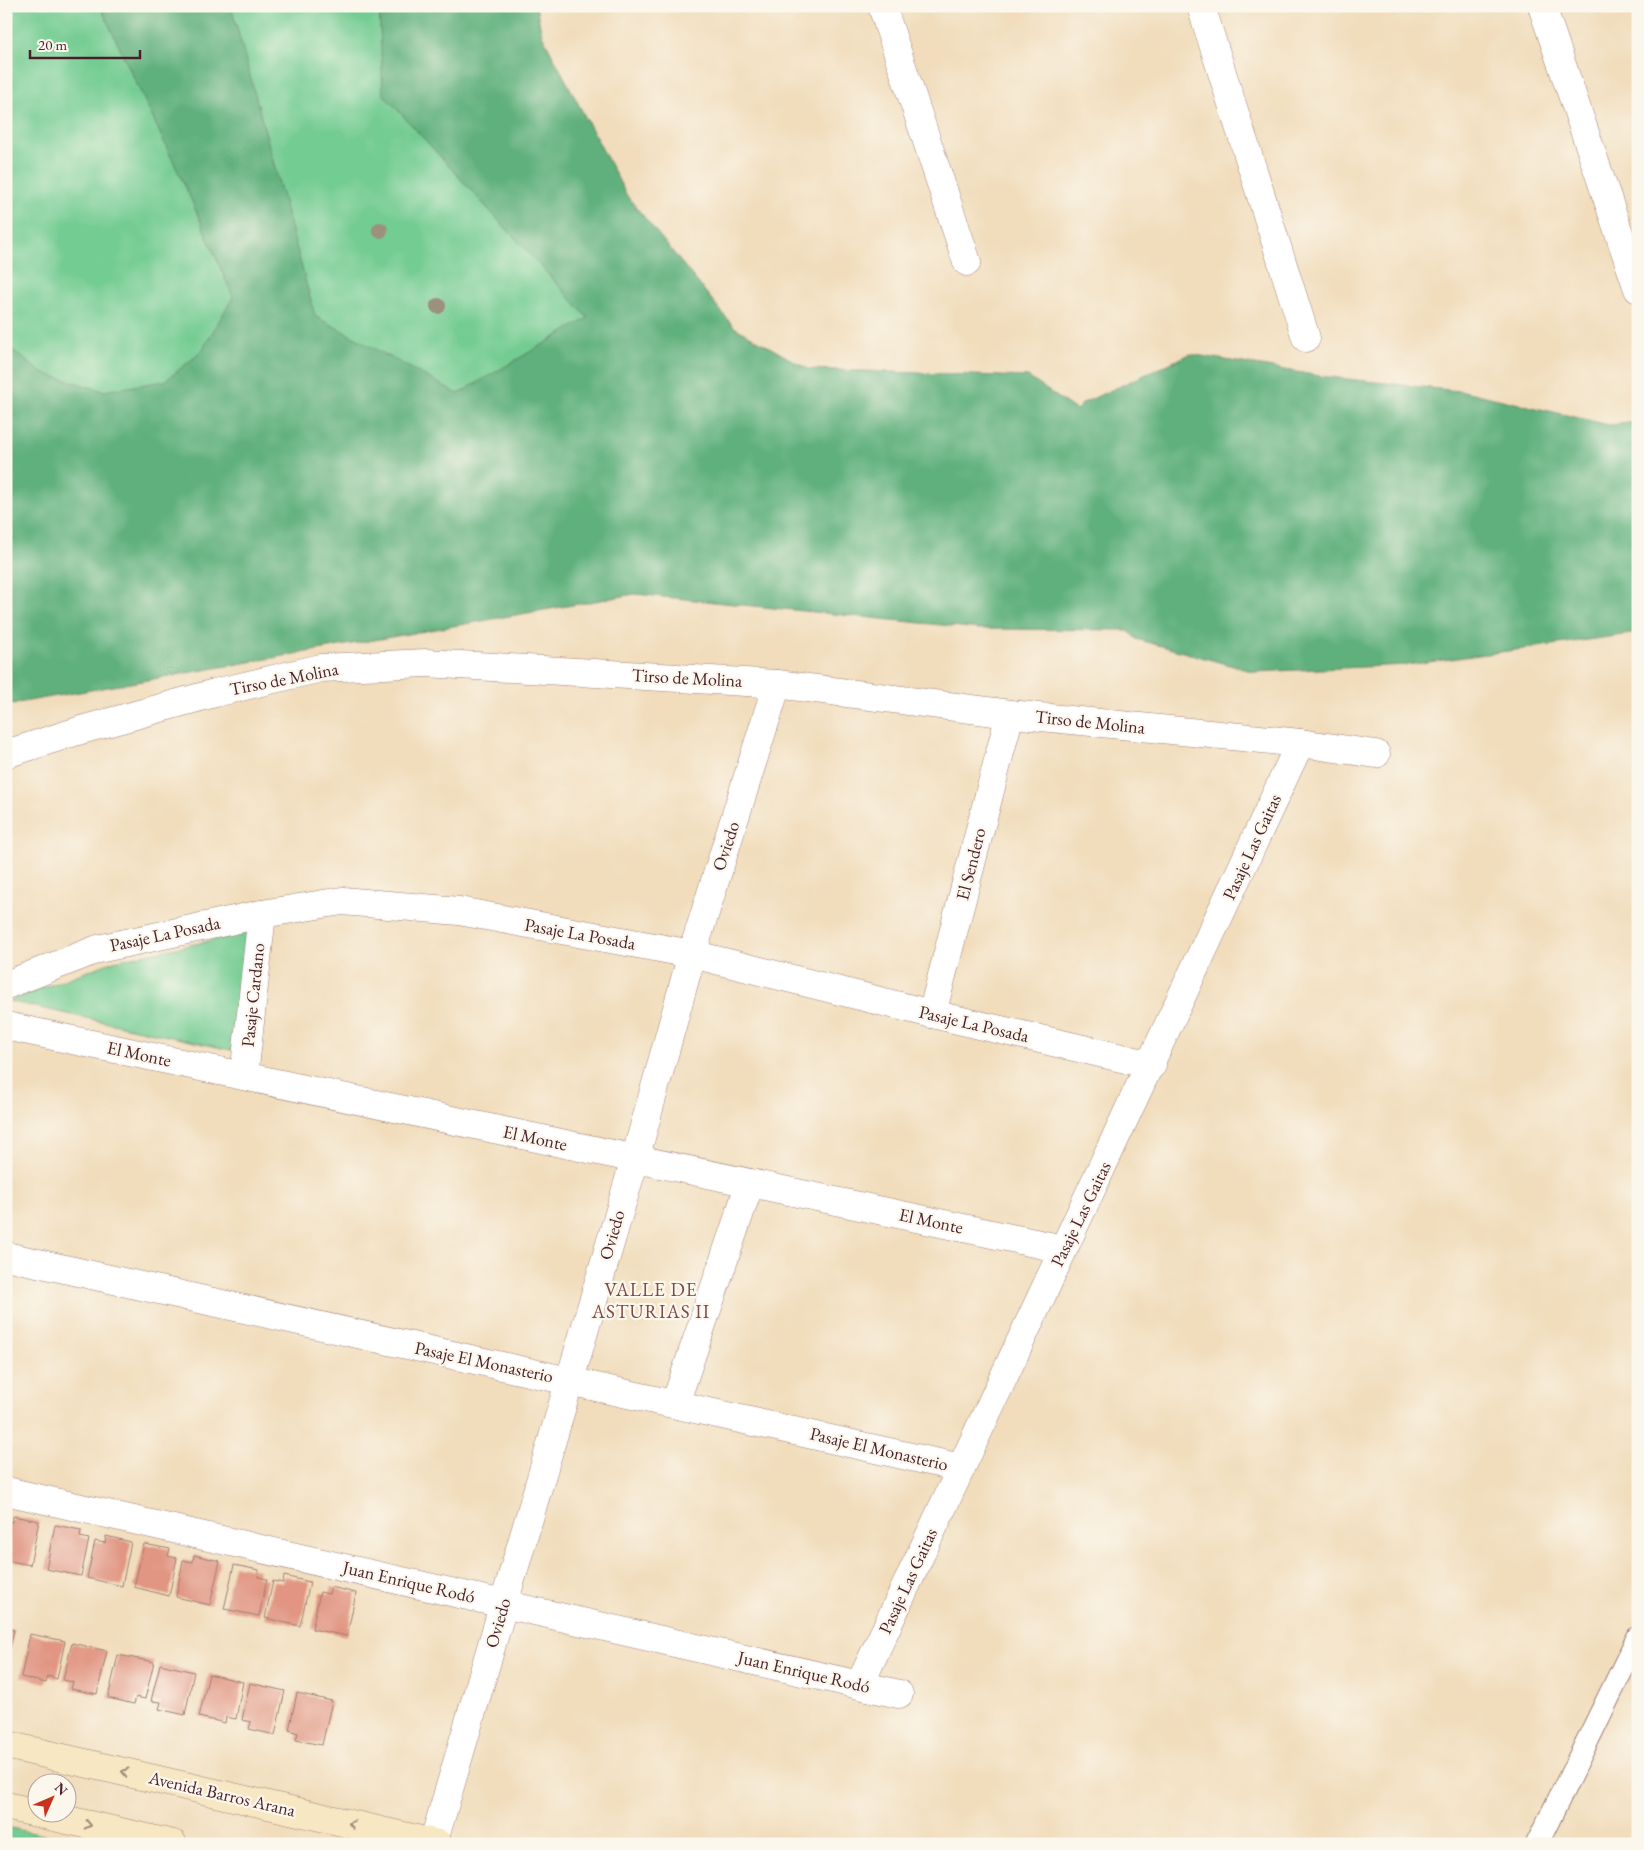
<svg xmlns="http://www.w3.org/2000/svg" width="1644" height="1850" viewBox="0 0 1644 1850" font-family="'EB Garamond',serif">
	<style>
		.green { fill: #73cc92; stroke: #5e765e }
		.forest { fill: #5eb07c; stroke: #546854 }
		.building { fill: #e19582 }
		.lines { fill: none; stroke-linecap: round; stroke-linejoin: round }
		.lane-casing { stroke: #9e7e74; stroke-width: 24 }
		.street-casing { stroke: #9e7e74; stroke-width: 29 }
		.secondary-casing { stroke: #9e7e74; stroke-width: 29 }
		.lane { stroke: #fff; stroke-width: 22 }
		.street { stroke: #fff; stroke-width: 28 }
		.secondary { stroke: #f7e8c3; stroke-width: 28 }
		.tree { fill: #9c917d }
		.oneway { stroke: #a08477 }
		.labels { text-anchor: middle; stroke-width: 4.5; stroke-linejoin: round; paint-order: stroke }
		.street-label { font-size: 18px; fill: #4a1f2b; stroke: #fbf7ec }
		.neighbourhood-label { font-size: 19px; letter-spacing: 1px; fill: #7f4849; stroke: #fbf7ec }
	</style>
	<rect width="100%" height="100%" fill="#fbf7ec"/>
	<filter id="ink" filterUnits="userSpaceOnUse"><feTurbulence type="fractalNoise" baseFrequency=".02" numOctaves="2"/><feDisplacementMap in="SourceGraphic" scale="10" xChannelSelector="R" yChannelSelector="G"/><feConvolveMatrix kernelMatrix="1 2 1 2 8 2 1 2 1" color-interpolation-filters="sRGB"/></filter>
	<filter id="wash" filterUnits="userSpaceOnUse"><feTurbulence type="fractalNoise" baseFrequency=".0096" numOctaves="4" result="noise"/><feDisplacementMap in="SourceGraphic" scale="20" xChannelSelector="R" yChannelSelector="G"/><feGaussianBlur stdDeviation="1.12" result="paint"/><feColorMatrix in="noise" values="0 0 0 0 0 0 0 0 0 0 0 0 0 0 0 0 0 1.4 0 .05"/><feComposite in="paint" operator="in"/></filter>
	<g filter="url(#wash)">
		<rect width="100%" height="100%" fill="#f1ddbc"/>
		<g class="green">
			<polygon points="6,6 502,6 714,416 6,600"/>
			<polygon points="256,931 235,1051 9,1001 114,961"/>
			<polygon points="6,1827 84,1844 6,1844"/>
		</g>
		<polygon class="forest" points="100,6 227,6 233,13 315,316 458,394 588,318 383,94 379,6 536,6 542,35 627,196 734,327 808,369 1028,377 1076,410 1083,403 1190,354 1320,376 1468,392 1609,425 1638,422 1638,633 1407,665 1255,672 1136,639 1128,630 980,629 635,594 6,705 6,345 42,373 104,391 165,381 201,352 233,297 190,197"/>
		<g id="blocks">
			<g class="building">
				<polygon points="13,1516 39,1521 30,1565 6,1560 6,1522 12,1522"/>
				<polygon points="55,1525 81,1530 80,1537 89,1539 81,1576 46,1569"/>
				<polygon points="106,1536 131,1542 122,1586 87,1578 95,1541 105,1543"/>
				<polygon points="144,1544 170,1549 168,1556 177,1558 169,1596 134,1587"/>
				<polygon points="194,1555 220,1561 210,1605 176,1597 183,1560 193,1562"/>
				<polygon points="234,1565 259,1570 258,1577 267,1579 259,1616 224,1609"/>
				<polygon points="284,1576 310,1582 300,1626 265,1618 273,1581 283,1583"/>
				<polygon points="331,1587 356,1593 347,1636 312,1629 320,1592 329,1594"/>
				<polygon points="6,1628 14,1630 7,1662 6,1662"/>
				<polygon points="30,1634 65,1641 57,1679 48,1676 46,1683 21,1677"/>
				<polygon points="72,1643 107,1651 97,1694 71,1689 73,1682 63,1680"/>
				<polygon points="118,1655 154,1662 145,1699 136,1697 134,1704 108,1698"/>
				<polygon points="160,1664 194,1672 185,1715 159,1709 161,1702 151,1701"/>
				<polygon points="209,1674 243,1682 236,1719 226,1717 225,1723 199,1717"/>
				<polygon points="250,1683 285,1691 275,1735 249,1729 251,1722 242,1720"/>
				<polygon points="297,1693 332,1701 322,1745 296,1740 298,1733 289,1730"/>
			</g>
		</g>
	</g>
	<g filter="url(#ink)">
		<use href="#blocks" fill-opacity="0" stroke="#9e7e74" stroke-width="1"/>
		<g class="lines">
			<g class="lane-casing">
				<polyline id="lane" points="1537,1844 1638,1637"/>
			</g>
			<g class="street-casing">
				<g id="street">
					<polyline points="882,6 967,262"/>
					<polyline points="1201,6 1306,338"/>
					<polyline points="1542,6 1638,289"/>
					<polyline points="6,754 81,730 215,693 321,668 426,663 777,684 1010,714 1300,743 1376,754"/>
					<polyline points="6,985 98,949 262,914 342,901 459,911 692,954 932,1014 1152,1065"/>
					<polyline points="932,1014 1010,714"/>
					<polyline points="6,1026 1063,1249"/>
					<polyline points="244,1076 262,914"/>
					<polyline points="6,1256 961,1468"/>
					<polyline points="675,1404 750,1183"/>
					<polyline points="6,1491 899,1694"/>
					<path d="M860,1684c146,-314 295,-626 440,-941"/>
					<polyline points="433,1844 635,1159 692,954 777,684"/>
				</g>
			</g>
			<g class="secondary-casing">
				<g id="secondary">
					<polyline points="6,1745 438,1844"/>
					<polyline points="6,1806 173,1844"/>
				</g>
			</g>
			<use href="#lane" class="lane"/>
			<use href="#street" class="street"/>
			<use href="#secondary" class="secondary"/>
		</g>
		<g class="tree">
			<circle cx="380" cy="230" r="8"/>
			<circle cx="438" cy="306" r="8"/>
		</g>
		<defs><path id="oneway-chevron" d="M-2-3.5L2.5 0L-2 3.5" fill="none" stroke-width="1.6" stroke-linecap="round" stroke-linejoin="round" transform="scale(1.25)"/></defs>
		<g class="oneway">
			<use href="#oneway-chevron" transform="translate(125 1772) rotate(-167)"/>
			<use href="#oneway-chevron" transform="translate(352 1824) rotate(-167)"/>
			<use href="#oneway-chevron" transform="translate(88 1825) rotate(13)"/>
		</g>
	</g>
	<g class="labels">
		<g class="street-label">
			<text transform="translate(687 678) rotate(3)" y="6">Tirso de Molina</text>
			<text transform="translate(284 679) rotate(-11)" y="6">Tirso de Molina</text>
			<text transform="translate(1090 722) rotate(6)" y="6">Tirso de Molina</text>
			<text transform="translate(726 846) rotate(-72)" y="6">Oviedo</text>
			<text transform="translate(1252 847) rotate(-65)" y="6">Pasaje Las Gaitas</text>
			<text transform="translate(971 864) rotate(-76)" y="6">El Sendero</text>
			<text transform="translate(165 934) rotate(-12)" y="6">Pasaje La Posada</text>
			<text transform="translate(580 934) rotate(10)" y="6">Pasaje La Posada</text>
			<text transform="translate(253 995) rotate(-84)" y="6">Pasaje Cardano</text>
			<text transform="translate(974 1024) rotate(13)" y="6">Pasaje La Posada</text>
			<text transform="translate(139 1054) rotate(12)" y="6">El Monte</text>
			<text transform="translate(535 1138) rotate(12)" y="6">El Monte</text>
			<text transform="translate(1081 1214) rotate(-64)" y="6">Pasaje Las Gaitas</text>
			<text transform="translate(931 1221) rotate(12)" y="6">El Monte</text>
			<text transform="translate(612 1235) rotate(-74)" y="6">Oviedo</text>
			<text transform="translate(484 1362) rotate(12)" y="6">Pasaje El Monasterio</text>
			<text transform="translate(879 1449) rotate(13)" y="6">Pasaje El Monasterio</text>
			<text transform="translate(908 1581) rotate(-65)" y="6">Pasaje Las Gaitas</text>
			<text transform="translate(409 1582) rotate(13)" y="6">Juan Enrique Rodó</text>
			<text transform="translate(498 1623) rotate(-74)" y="6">Oviedo</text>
			<text transform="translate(804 1672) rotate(13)" y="6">Juan Enrique Rodó</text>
			<text transform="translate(222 1794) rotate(13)" y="6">Avenida Barros Arana</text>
		</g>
		<g class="neighbourhood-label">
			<text x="651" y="1296">VALLE DE<tspan x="651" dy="22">ASTURIAS II</tspan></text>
		</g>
	</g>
	<rect width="1644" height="1850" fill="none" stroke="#fbf7ec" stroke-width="25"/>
	<g transform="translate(52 1798) rotate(45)"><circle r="24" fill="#fbf7ec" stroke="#b4a19f"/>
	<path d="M0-4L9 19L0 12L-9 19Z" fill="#c8321e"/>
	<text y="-8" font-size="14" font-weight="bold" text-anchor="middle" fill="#4a1f2b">N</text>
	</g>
	<path d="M30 50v8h110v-8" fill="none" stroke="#4a1f2b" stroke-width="2.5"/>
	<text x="38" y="50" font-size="15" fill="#4a1f2b" stroke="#fbf7ec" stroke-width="4" paint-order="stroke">20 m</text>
</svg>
